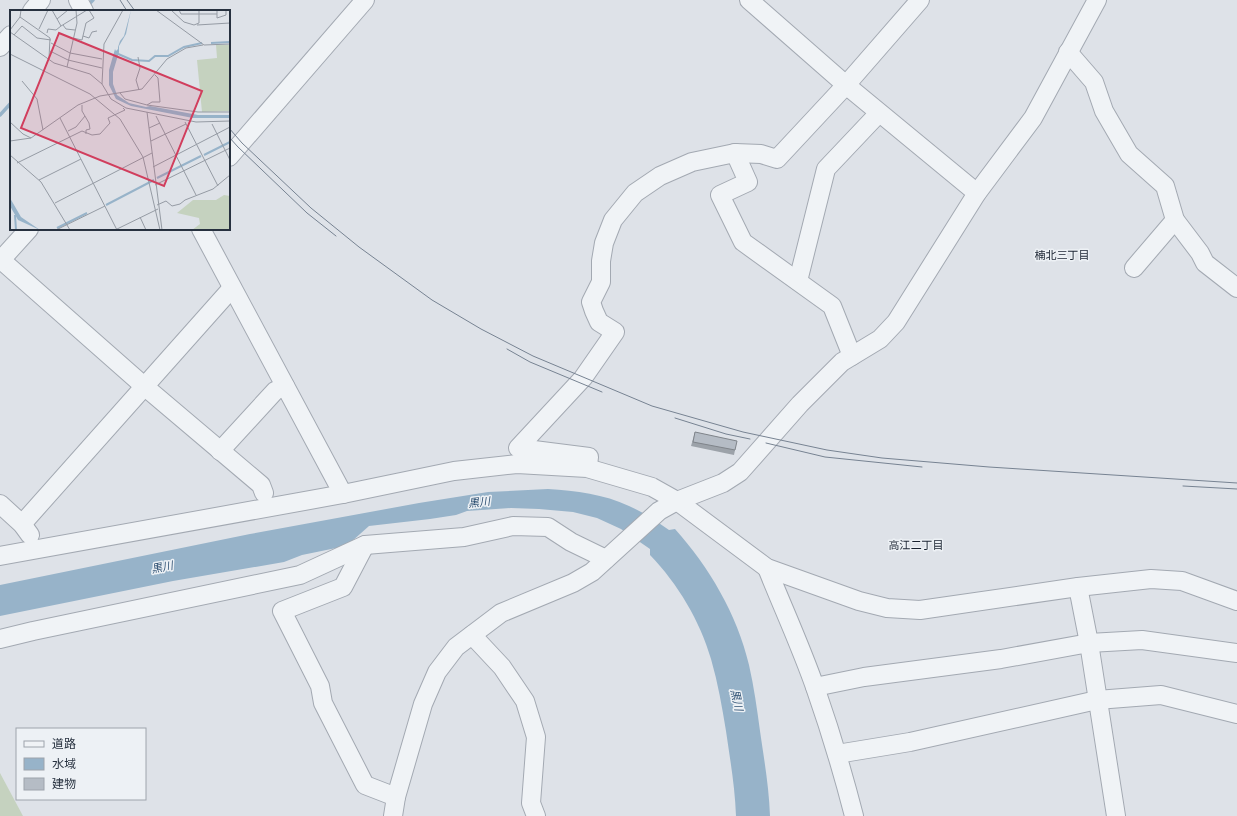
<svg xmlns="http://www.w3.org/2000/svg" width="1237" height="816" viewBox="0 0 1237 816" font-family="Signika,'Noto Sans JP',sans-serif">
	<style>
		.green { fill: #c5d2bf }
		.water { fill: #97b3c9 }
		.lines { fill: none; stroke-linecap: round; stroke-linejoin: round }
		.stream { stroke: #97b3c9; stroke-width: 3.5 }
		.minor-casing { stroke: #a3a9b2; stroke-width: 20 }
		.minor { stroke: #f0f3f6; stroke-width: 18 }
		.tram { stroke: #778392; stroke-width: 1 }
		.wall { fill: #9ca2a9 }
		.building { fill: #b5bcc5; stroke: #7f848a }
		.labels { text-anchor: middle; stroke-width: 3; stroke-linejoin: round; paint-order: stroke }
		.neighbourhood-label { font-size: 11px; fill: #192230; stroke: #edf1f5 }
		.water-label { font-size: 11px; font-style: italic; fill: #305274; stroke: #edf1f5 }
		.inset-river { fill: none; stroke: #97b3c9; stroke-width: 2 }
		.inset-road { fill: none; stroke: #959ba4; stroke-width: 1 }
		.view { fill: #d13e5d; fill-opacity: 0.15; stroke: #d13e5d; stroke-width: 2 }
		.inset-edge { fill: none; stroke: #27313f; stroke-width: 2 }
	</style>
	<rect width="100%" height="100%" fill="#dee2e8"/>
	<polygon class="green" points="0,773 23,816 0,816"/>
	<path class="water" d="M548,489c28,2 56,5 81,17 14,6 27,15 40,24l6,-1c34,38 62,85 74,136 5,22 8,44 11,66 4,28 9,56 10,85h-34c-1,-29 -6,-57 -10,-85 -4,-24 -8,-48 -15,-72 -11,-38 -33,-75 -61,-104v-6l-29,-20 -24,-11 -24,-6 -34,-3 -28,-1 -44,3 -11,4 -26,4 -61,7 -27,24 -1,-3 -39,8 -18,7 -111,19 -173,35v-31l250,-51 169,-31 69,-11z"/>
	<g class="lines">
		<g class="stream">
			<polyline points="90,6 89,4 93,0"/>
			<polyline points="0,115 11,103"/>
		</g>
		<g class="minor-casing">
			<g id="minor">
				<polyline points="78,0 84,11"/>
				<polyline points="749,0 846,85 977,193"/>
				<polyline points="32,11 41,0"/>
				<polyline points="0,47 11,35"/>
				<polyline points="1068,52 1094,82 1104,111 1129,154 1165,186 1175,220 1200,253 1205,263 1237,288"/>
				<polyline points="735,153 748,182 720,195 743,242 832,306 852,356"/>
				<polyline points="229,157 365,0"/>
				<polyline points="201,229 343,494"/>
				<polyline points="0,259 144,386 261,485 264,493"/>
				<polyline points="0,261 29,229"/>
				<polyline points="1134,268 1175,220"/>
				<polyline points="798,281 826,169 879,113"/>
				<polyline points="220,451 275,391 285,386"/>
				<polyline points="588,465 589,457 518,448 583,378 615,332 599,322 594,311 591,302 601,282 601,261 604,243 613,220 635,193 660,176 692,162 735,153 761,154 777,159 846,85 920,0"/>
				<polyline points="0,504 22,524 30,535"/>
				<polyline points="22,524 232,288"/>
				<polyline points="365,545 343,587 282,611 320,686 323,703 365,785 396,797"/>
				<polyline points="0,556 343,494 454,471 517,464 587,468 652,487 677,501 767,568 859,601 887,608 920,610 1078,587 1151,579 1182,581 1237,601"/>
				<path d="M767,568c16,40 34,79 48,119 15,43 28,86 39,129"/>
				<polyline points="1078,587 1089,643 1116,816"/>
				<polyline points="472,635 502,667 525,701 536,737 531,803 536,816"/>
				<polyline points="0,639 33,631 300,575 365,545 464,537 513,526 548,527 571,542 606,559"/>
				<polyline points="815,687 864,677 1001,659 1089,643 1142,640 1237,653"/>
				<polyline points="837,754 910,742 1097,700 1161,695 1237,714"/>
				<polyline points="393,816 396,797 423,704 437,672 456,647 501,613 573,583 592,572 659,511 677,501 723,483 740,472 800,404 842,362 880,339 896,322 977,193 1033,118 1097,0"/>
			</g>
		</g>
		<use href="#minor" class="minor"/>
		<g class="tram">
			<polyline points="120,0 127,11"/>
			<polyline points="127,0 135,11"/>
			<polyline points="229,128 242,143 311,208 359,247 432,300 481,329 533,356 652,406 743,432 827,450 882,458 989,467 1237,483"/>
			<polyline points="229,137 238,147 307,213 336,236"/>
			<polyline points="507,349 530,362 602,392"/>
			<polyline points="675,418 726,434 750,439"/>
			<polyline points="766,443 825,457 922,467"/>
			<polyline points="1183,486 1237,489"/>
		</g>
	</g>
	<polygon class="wall" points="695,432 735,450 734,455 691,446"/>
	<polygon class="building" points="695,432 737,441 735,450 693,442"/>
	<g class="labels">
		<g class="neighbourhood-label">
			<text x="1062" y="259">楠北三丁目</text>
			<text x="916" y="549">高江二丁目</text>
		</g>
		<g class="water-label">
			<text transform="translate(479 502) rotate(-6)" y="4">黒川</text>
			<text transform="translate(162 567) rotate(-11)" y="4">黒川</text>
			<text transform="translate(737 700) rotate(78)" y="4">黒川</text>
		</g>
	</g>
	<g transform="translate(10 10)">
		<rect width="220" height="220" fill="#dee2e8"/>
		<path d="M206,35h14v66l-28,1 -5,-52 20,-2zM214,185l6,1v34h-38l8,-6 -1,-6 -22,-5 16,-13h23z" fill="#c5d2bf"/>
		<path d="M121,0l-5,24 -7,12v6l-6,20v12l4,11 12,8 17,4 4,-1 48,9h32v3h-37l-62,-12 -15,-7 -7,-14v-15l6,-21 1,2 2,-2v-2l2,-6 4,-5zM0,188l11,19 19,13 -22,-10 -8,-14z" fill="#97b3c9"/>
		<path class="inset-river" d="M201,33l19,-1M106,43l16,7 17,1 6,-5h13l16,-9 18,-4M194,145l26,-13M147,168l44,-22M96,195l48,-25M5,205l1,15M47,218l30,-15"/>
		<path class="inset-road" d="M42,0l9,16 26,-16M146,0l48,35 26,-1M161,0l13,12 10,3 5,-2v-13M169,0l2,4h36M207,0v8l9,-3v-5M10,7l30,21 -1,20M47,9l11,-9M53,15l3,4 9,1M187,15l33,-2M12,16l15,12 14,2M29,19l9,-19M0,20l10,-13 1,-7M0,22l44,31 36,11 12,10 9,15 15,9 70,14 34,-1M37,23l1,-4 8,1 5,-4M4,25l8,-9M73,26l6,2 3,-6 5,-1M63,28l9,2 4,-17 8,-5 -5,-8M41,33l19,10 32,6M40,41l18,9 34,8M0,44l80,40 30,25 23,38 17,73M128,47l2,11 -4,12 3,10M57,57l10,-44 -1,-13M12,71l15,18 6,31M92,74l2,-40 19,-34M110,83l5,6 22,6 51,7h32M72,95v6l7,12 1,6 -4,1v4M137,95l5,-3h8l-2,-24 -3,-3M137,102l15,118M146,106l40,79M50,108l57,112M0,112l13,12 8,4 47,-33 22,-9 42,-7 25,-30 19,-11 17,-3M175,112l33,64M202,114l18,36M139,118l11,-5M58,121l8,-4 9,-11M0,131l21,-3M141,131l35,-17M0,145l31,27 29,48M7,153l65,-32 10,4 8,-1 10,-11 -2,-5 17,-8 -2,-2M143,157l77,-40M29,170l42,-21M145,175l75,-37M45,193l97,-50M147,195l9,-4 6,5 8,-2 5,-4 28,-11 17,-14M130,207l6,13M46,220l49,-24M105,220l43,-21"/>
		<path class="view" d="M49,23l143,58 -38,95 -143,-58z"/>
		<rect width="220" height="220" class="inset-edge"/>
	</g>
	<rect x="16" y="728" width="130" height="72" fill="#edf1f5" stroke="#9ea4ac"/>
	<rect x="24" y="741" width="20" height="6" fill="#f0f3f6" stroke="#9ea4ac"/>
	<text x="52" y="748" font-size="12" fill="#27313f">道路</text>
	<rect x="24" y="758" width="20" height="12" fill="#97b3c9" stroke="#9ea4ac"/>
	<text x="52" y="768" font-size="12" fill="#27313f">水域</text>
	<rect x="24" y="778" width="20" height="12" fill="#b5bcc5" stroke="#9ea4ac"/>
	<text x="52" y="788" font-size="12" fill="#27313f">建物</text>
</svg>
